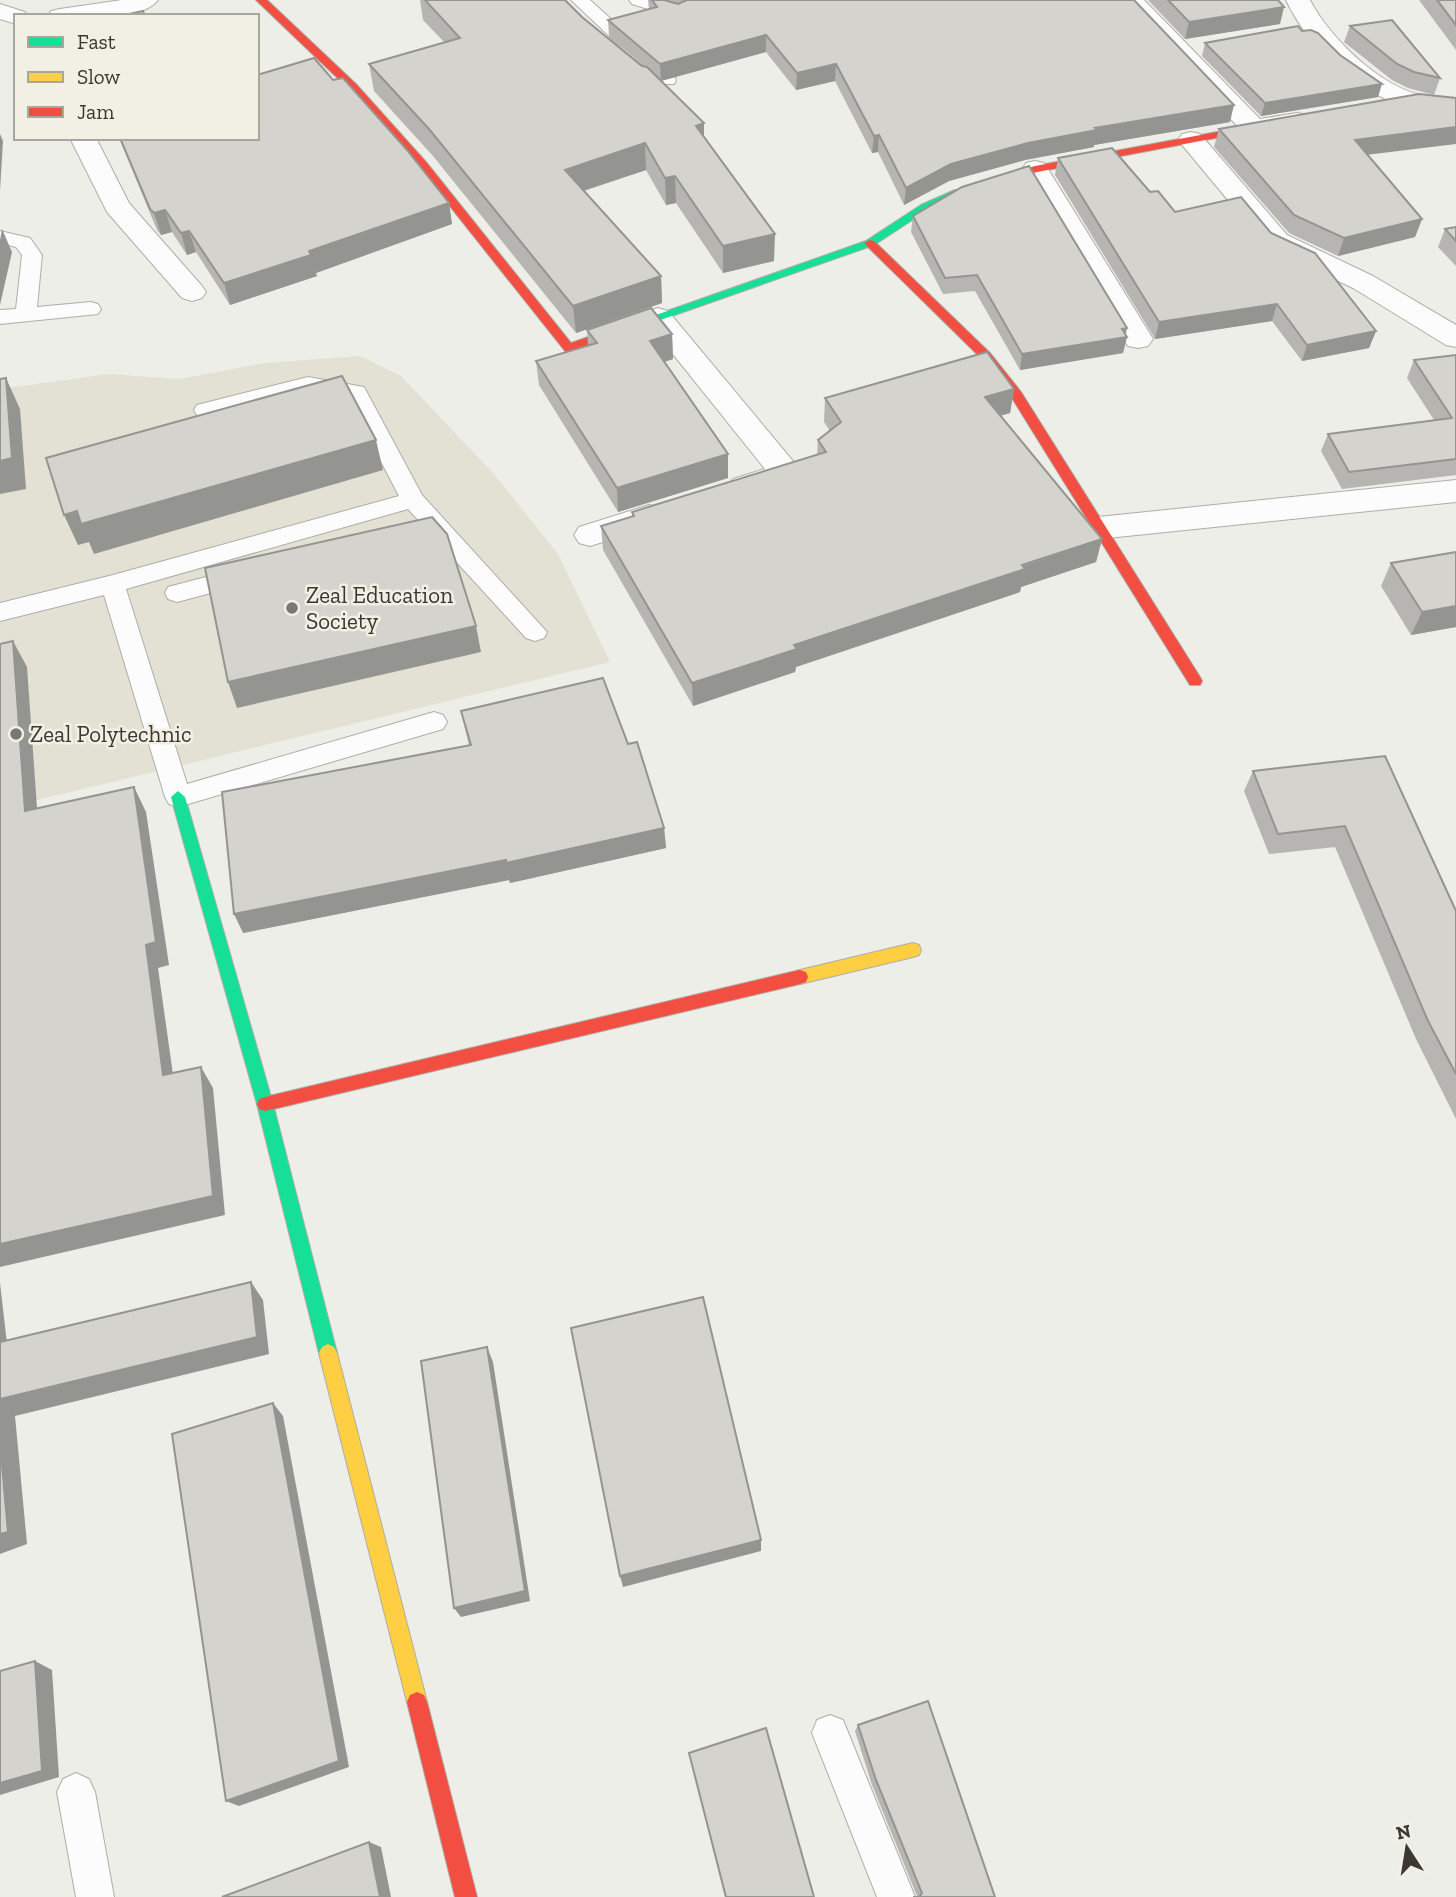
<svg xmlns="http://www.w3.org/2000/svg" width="1456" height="1897" viewBox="0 0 1456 1897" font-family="'Zilla Slab',serif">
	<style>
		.built { fill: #e3e1d4 }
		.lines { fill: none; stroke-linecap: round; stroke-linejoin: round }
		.lane-casing { stroke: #aeada8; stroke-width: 2 }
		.street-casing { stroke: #aeada8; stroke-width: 2 }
		.fast-casing { stroke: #aeada8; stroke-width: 2 }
		.slow-casing { stroke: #aeada8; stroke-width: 2 }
		.jam-casing { stroke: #aeada8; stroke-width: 2 }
		.lane { fill: #fcfcfc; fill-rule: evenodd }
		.street { fill: #fcfcfc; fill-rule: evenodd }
		.fast { fill: #16e098; fill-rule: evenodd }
		.slow { fill: #ffcf43; fill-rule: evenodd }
		.jam { fill: #f24e42; fill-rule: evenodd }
		.wall { fill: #b6b5b1 }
		.shaded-wall { fill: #949490 }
		.building { fill: #d4d3ce; stroke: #949490; stroke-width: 2 }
		.poi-dot { fill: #787872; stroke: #f2f0e4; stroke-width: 2.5 }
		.labels { text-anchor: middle; stroke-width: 5; stroke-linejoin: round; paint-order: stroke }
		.poi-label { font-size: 23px; fill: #393833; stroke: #f2f0e4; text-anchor: start }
	</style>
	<rect width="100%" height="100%" fill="#eeeee8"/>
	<polygon class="built" points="360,356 401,376 493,473 558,554 610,662 0,809 0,389 109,374 179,379 266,363"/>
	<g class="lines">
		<g class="lane-casing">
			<g id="lane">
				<polygon points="571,0 590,0 674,76 676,80 674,84 660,84"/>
				<polygon points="629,0 655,0 685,10 688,14 679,19 632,4"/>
				<polygon points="0,231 30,238 42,255 37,307 91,302 98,304 101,309 98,314 0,324 0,310 16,309 22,255 16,247 0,243"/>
				<polygon points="308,377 364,387 422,495 547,632 544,638 535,641 526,638 408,509 126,589 187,784 434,712 443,715 447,722 443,729 178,807 169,804 165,797 104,595 0,621 0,603 113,575 399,496 348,398 308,391 205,417 197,415 194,410 197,405"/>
				<polygon points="244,567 252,570 256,576 252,582 177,602 168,599 165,593 168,587"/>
				<polygon points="830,1715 843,1720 915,1897 877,1897 812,1733 817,1720"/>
				<polygon points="76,1773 89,1779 95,1792 114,1897 76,1897 57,1792 63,1779"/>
			</g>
		</g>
		<g class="street-casing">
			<g id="street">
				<path d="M122,0h36c-15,22 -85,16 -110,16l3,-5 9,-2z"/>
				<path d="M1118,0h26l116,119 37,-6 9,2 4,6 -4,6c-18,4 -43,11 -61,7z"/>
				<path d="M1286,0h24c20,38 70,87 114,96 10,2 21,1 32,2v16c-18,-2 -36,-2 -53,-8 -51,-18 -94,-58 -117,-106z"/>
				<polygon points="0,4 25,12 27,16 16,16 16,24 0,19"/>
				<polygon points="1191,132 1200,134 1287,235 1373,276 1456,325 1456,347 1446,345 1353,288 1267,247 1178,140 1182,134"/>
				<polygon points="70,138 96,138 129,203 202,286 206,292 202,298 192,301 182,298 107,212"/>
				<polygon points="1035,161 1044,163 1048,169 1153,339 1148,346 1138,348 1128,346 1123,339 1022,169 1026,163"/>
				<polygon points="658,308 668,311 797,466 802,474 797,482 744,498 733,495 728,487 733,479 765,469 648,323 644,317 648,311"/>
				<polygon points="1456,480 1456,502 1098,539 1087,536 1082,528 1087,520 1098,517"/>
				<polygon points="649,505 660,508 665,516 660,524 590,546 579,543 574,535 579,527"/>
			</g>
		</g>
		<g class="fast-casing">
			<g id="fast">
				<polygon points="955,190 959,191 959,195 929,209 874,245 629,331 621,331 619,328 866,241 921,205"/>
				<polygon points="178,791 185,797 273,1104 337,1353 334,1359 328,1362 322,1359 319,1353 257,1104 171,797"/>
			</g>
		</g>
		<g class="slow-casing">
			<g id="slow">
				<polygon points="913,943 919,945 921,950 919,955 913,957 800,984 794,982 792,977 794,972 800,970"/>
				<polygon points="328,1344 334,1347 337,1353 427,1702 424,1709 417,1712 410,1709 407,1702 319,1353 322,1347"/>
			</g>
		</g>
		<g class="jam-casing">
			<g id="jam">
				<polygon points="256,0 267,0 356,84 426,162 571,343 625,324 631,328 629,331 573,351 565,351 418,166 348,88"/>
				<polygon points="1254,125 1258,126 1258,130 1037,172 955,196 949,193 1035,166"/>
				<polygon points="870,240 874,241 990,353 1021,392 1200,677 1202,681 1200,685 1190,685 1012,398 982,359 866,245 864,243"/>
				<polygon points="800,970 806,972 808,977 806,982 800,984 265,1111 259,1109 257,1104 259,1099 265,1097"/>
				<polygon points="417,1692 424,1695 427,1702 477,1897 455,1897 407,1702 410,1695"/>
			</g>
		</g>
		<use href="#lane" class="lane"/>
		<use href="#street" class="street"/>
		<use href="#fast" class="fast"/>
		<use href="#slow" class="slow"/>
		<use href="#jam" class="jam"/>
	</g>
	<g class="wall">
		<polygon points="420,0 565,0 582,17 644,66 609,37 608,20 649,9 648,0 1134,0 1230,122 1094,145 1094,147 1025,160 949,181 904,205 878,152 872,153 835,81 796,90 766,52 661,81 704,136 774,261 723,273 676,203 666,205 646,170 584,191 661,276 662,303 576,333 433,156 374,91 369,64 444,42 423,20"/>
		<polygon points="1148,0 1278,0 1280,24 1185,39"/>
		<polygon points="1419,0 1456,0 1456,50"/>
		<polygon points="1350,26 1440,78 1434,95 1408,88 1392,80 1344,42"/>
		<polygon points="1302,31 1340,55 1378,97 1261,116 1202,56 1205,43"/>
		<polygon points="333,80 449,203 452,224 316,273 317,276 230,305 196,252 187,255 172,232 161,235 157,230 119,138 257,138"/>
		<polygon points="1219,129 1368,155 1422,219 1415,237 1338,256 1289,233 1214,147"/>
		<polygon points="1058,158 1175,212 1271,233 1376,331 1369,348 1302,361 1272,321 1155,339 1055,175"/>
		<polygon points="913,216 1126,335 1127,337 1123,353 1020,370 975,291 943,294 911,232"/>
		<polygon points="1456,227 1456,266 1438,247 1445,229"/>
		<polygon points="587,330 672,334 673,359 664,362 728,478 618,512 539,385 536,361 588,346"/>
		<polygon points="1456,355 1456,475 1342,489 1321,451 1328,434 1434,420 1407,378 1414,360"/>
		<polygon points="1014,389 1010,413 1000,416 1102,539 1096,562 1021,587 1020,592 796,667 795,672 693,706 603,550 601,526 632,517 632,512 817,455 818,440 830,431 824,422 825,398"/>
		<polygon points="1456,552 1456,627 1411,635 1381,586 1391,563"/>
		<polygon points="461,711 628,744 664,828 666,848 510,883 509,880 243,933 469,746"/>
		<polygon points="1385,756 1456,911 1456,1119 1416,1039 1335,847 1269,854 1244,791 1253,771"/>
		<polygon points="858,1725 995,1897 917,1897 917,1896 872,1785 855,1731"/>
		<polygon points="689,1753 814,1897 725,1897"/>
	</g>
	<g class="shaded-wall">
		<polygon points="1284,7 1280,24 1185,39 1189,22"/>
		<polygon points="766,35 766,52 661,81 660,64"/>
		<polygon points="836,64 835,81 796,90 797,73"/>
		<polygon points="1382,84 1378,97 1261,116 1265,103"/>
		<polygon points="1234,105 1230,122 1094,145 1094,147 1025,160 949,181 904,205 906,188 951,164 1028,143 1095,128"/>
		<polygon points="704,123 704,150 696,126"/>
		<polygon points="1456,127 1456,144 1349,157 1355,140"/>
		<polygon points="0,134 3,141 0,191"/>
		<polygon points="879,135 878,152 872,153 874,136"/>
		<polygon points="645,143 646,170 567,196 565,170"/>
		<polygon points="675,176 676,203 666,205 665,178"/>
		<polygon points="449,203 452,224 316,273 317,276 230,305 224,283 309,251"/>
		<polygon points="165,210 172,232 161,235 154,213"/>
		<polygon points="1422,219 1415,237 1338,256 1344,238"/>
		<polygon points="2,229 12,252 0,305 0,240"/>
		<polygon points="189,231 196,252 187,255 181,233"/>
		<polygon points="775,234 774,261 723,273 723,246"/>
		<polygon points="661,276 662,303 576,333 573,306"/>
		<polygon points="1277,304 1272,321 1155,339 1159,322"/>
		<polygon points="1127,328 1125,338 1127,337 1123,353 1020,370 1022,354"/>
		<polygon points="1376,331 1369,348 1302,361 1307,345"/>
		<polygon points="672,334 673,359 651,366 650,341"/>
		<polygon points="6,378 20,409 26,489 0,494 0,461"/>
		<polygon points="1014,389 1010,413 981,421 985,397"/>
		<polygon points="376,440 383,470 94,554 89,542 78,545 64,515"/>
		<polygon points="728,454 728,478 618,512 617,488"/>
		<polygon points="1102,539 1096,562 1021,587 1020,592 796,667 795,672 693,706 692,683 794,645"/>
		<polygon points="1456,606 1456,627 1411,635 1422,612"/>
		<polygon points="476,626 481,652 237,708 228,682"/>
		<polygon points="13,641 27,667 39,836 25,811"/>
		<polygon points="134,787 146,812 169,965 158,968 176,1096 163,1075 146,945"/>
		<polygon points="664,828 666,848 510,883 506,863"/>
		<polygon points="506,860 509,880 243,933 234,914"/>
		<polygon points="201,1067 213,1088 225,1215 0,1267 0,1244"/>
		<polygon points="251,1282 263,1300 269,1354 15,1416 27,1544 0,1554 0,1399"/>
		<polygon points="0,1283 9,1361 0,1353"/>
		<polygon points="487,1347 493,1362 530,1601 461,1617 454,1608"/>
		<polygon points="273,1403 283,1416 349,1767 239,1806 226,1801"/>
		<polygon points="761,1540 761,1551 623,1587 620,1576"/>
		<polygon points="35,1661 52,1670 59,1777 0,1795 0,1783"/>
		<polygon points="369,1842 381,1847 391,1897 380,1897"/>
	</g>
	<g class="building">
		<polygon points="425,0 565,0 582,17 642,66 647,67 704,123 696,126 775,234 723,246 675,176 665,178 645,143 565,170 661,276 573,306 429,129 369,64 460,38"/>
		<polygon points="652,0 664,0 678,4 687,0 1134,0 1234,105 1095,128 1097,130 1028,143 951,164 906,188 879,135 874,136 836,64 797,73 766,35 660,64 608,20 657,7"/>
		<polygon points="1168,0 1278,0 1284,7 1189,22"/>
		<polygon points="1437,0 1456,0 1456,25"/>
		<polygon points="143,11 145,16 120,16"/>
		<polygon points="1392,20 1440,78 1414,72 1397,64 1350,26"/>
		<polygon points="1298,26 1302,31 1311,30 1318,33 1340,55 1382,84 1265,103 1205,43"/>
		<polygon points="314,58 333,80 343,78 407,150 449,203 309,251 311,255 224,283 189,231 181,233 165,210 154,213 150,209 120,138 257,138 257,75"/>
		<polygon points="1419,94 1456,98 1456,127 1355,140 1422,219 1344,238 1294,215 1219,129"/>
		<polygon points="1112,148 1150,192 1158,191 1175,212 1241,197 1271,233 1315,253 1376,331 1307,345 1277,304 1159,322 1058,158"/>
		<polygon points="1029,166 1127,328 1122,329 1127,337 1022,354 977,275 945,278 913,216 962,187"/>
		<polygon points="1456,227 1456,241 1445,229"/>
		<polygon points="651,308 672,334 650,341 728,454 617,488 536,361 597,343 587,330"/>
		<polygon points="987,352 1014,389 985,397 1102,539 1022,565 1025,569 794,645 797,649 692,683 601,526 634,516 632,512 826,452 818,440 841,422 825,398"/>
		<polygon points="1456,355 1456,459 1349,472 1328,434 1452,418 1414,360"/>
		<polygon points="342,376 376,440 81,524 77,511 64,515 46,458"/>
		<polygon points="6,378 12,458 0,461 0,379"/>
		<polygon points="432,517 447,534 476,626 228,682 205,568"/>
		<polygon points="1456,552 1456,606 1422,612 1391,563"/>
		<polygon points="13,641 25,811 134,787 156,942 146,945 163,1075 201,1067 213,1196 0,1244 0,644"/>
		<polygon points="603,678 628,744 637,742 664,828 506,863 506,860 234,914 222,792 471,745 461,711"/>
		<polygon points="1385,756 1456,911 1456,1074 1428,1021 1345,826 1278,834 1253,771"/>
		<polygon points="251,1282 257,1337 0,1399 0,1342"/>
		<polygon points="703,1297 761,1540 620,1576 571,1328"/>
		<polygon points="487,1347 525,1591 454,1608 421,1361"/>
		<polygon points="273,1403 339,1761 226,1801 172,1434"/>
		<polygon points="0,1442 8,1532 0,1534"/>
		<polygon points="35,1661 42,1771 0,1783 0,1671"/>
		<polygon points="928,1701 995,1897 913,1897 919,1897 922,1893 876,1780 858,1725"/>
		<polygon points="766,1728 814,1897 726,1897 689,1753"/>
		<polygon points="369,1842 380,1897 222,1897"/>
	</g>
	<g class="poi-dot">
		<circle cx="292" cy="608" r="7"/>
		<circle cx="16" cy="734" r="7"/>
	</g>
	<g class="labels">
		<g class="poi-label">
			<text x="306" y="603">Zeal Education<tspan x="306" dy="26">Society</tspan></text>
			<text x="30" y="742">Zeal Polytechnic</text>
		</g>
	</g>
	<rect x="14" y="14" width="245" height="126" fill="#f2f0e4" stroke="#a8a69d" stroke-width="2"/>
	<rect x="28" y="37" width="35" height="10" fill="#16e098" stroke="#a8a69d" stroke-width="2"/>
	<text x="77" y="49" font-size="21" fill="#393833">Fast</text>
	<rect x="28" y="72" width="35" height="10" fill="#ffcf43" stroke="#a8a69d" stroke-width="2"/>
	<text x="77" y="84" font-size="21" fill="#393833">Slow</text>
	<rect x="28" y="107" width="35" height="10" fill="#f24e42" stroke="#a8a69d" stroke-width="2"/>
	<text x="77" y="119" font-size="21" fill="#393833">Jam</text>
	<g transform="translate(1407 1848) rotate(348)" stroke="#f2f0e4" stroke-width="5" paint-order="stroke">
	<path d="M0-5L12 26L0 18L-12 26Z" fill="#393833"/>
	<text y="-10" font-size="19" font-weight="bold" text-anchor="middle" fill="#393833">N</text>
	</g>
</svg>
